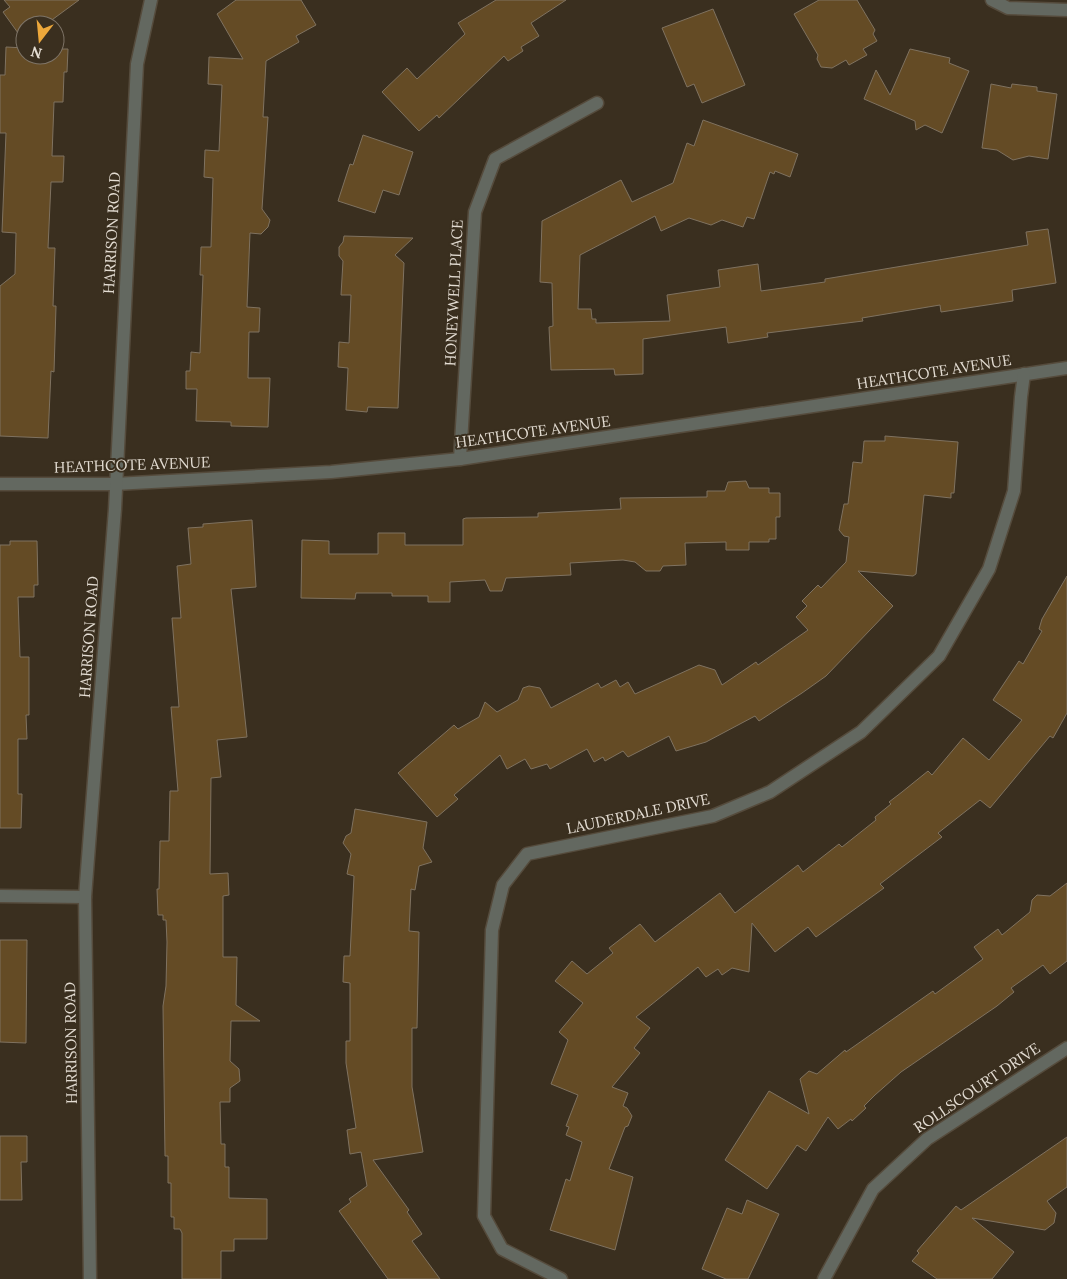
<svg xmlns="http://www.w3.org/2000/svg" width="1067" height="1279" viewBox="0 0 1067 1279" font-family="Lora,serif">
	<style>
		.building { fill: #644b25; stroke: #7f7260 }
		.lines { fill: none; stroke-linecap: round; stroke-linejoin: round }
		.minor-casing { stroke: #554b3c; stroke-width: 15 }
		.minor { stroke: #636860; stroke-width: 12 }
		.labels { text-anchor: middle; stroke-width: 4; stroke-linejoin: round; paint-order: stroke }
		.street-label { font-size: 15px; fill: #e3dcd2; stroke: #3a2f1f }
	</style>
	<rect width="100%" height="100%" fill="#3a2f1f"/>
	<g class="building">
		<polygon points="4,0 79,0 45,25 25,25 23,40 3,12 10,7"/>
		<polygon points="236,0 301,0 316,25 296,36 299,42 266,61 263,117 268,117 262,209 270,220 268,227 261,234 250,233 247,307 260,308 259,332 249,332 248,378 270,378 268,427 231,426 231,422 196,421 197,389 186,389 186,371 190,371 191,352 200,353 203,275 200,275 201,247 211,247 213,178 204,177 205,150 219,151 222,85 208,84 209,57 243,59 217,14"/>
		<polygon points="496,0 566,0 531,23 539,36 521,47 523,51 508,61 504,56 439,118 437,115 419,131 382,92 407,68 417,79 465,34 458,23"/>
		<polygon points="819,0 857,0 875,30 873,34 877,41 863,49 867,55 849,65 846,60 832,68 821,67 817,59 818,55 794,14"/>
		<polygon points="713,9 745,85 702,103 694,84 687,87 662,28"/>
		<polygon points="6,47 25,48 25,55 55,55 55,49 68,49 67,72 64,72 63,102 54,102 52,156 64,156 63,182 51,182 48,248 55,248 53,306 56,306 54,372 51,371 48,438 0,436 0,286 15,274 16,233 2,232 6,133 0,133 0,75 5,75"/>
		<polygon points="910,49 950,58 949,63 969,71 942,133 925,125 916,130 915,121 864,99 876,70 890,95"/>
		<polygon points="991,84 1011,88 1012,84 1037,87 1037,91 1057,94 1048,159 1029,156 1013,160 997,150 982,148"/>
		<polygon points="703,120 798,154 790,177 775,171 774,174 770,172 754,219 747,217 743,227 722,220 711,225 689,218 661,231 655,216 580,255 578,309 591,309 592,319 596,319 596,323 670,321 667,295 720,287 718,270 758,264 761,291 825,282 825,279 1028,245 1026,232 1048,229 1056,283 1012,290 1013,301 941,312 940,305 862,318 863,321 767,333 768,337 728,343 726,327 643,339 643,374 615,375 614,369 551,370 549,327 553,326 552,283 540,282 542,221 621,180 632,202 673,183 687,143 694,146"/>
		<polygon points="363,135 413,152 399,195 383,190 375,213 338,201 350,164 353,165"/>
		<polygon points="344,236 413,238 395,255 404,263 398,408 368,407 367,412 346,410 348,368 338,367 339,342 349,343 351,295 341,295 343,261 339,256 339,247 343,242"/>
		<polygon points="885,436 958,442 954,493 951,493 951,498 924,495 916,574 913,576 858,571 893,606 826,676 802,693 759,721 755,716 706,742 676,751 669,736 628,757 623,751 605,761 603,757 594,762 587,749 550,769 547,764 531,769 525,759 507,769 500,755 454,795 458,799 437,817 398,773 454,725 458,729 479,717 485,702 497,712 518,700 523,688 529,686 540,688 551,708 598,683 601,688 616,680 620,687 628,682 635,694 699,665 715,670 722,685 756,662 758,665 808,630 796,617 807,606 802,601 818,585 821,588 846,562 849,537 844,536 839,530 844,504 848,504 853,462 862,463 864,441 885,441"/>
		<polygon points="746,481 749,488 769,488 769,493 780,493 780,517 776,517 776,539 769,539 769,542 749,542 749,550 726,550 726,542 685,543 686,565 663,566 660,571 646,571 635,562 623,560 570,563 571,575 506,578 502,591 490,591 485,580 450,582 450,602 428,602 428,596 392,596 392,593 356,593 355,599 301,598 302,540 329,541 329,554 378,554 378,533 405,533 405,545 463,545 463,519 466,518 538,517 538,513 621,509 620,498 707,497 707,491 725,491 728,482"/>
		<polygon points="252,520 256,587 231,589 247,737 217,740 221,777 211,778 210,874 228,873 229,895 223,896 223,957 237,957 236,1005 260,1021 231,1021 230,1061 239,1069 240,1081 230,1088 230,1102 220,1102 221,1144 225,1144 225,1167 229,1167 229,1198 267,1199 267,1239 234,1239 234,1251 221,1251 221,1279 182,1279 182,1233 180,1229 174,1229 174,1217 171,1217 171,1183 168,1183 168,1156 165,1156 163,1006 166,986 167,942 166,920 163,920 163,915 158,915 157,889 159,889 160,841 169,841 169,838 170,791 178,791 171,707 179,707 172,618 181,618 177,566 191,564 188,528 203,527 203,524"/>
		<polygon points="10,541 37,541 38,585 34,585 34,597 18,597 20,657 29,657 29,715 26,715 27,739 18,739 18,794 22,794 21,828 0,828 0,545 10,545"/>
		<polygon points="1067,576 1067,713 1053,738 1050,736 990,808 980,800 938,833 942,837 880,884 884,888 816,937 808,927 775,952 752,923 749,972 732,968 722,975 718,969 706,977 698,967 636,1017 650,1028 634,1048 640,1053 612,1087 628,1093 623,1106 627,1108 632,1116 628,1126 625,1127 609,1169 633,1177 615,1250 550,1230 566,1179 570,1181 582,1142 566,1135 569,1127 566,1126 578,1095 551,1084 568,1040 559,1032 583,1003 555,981 572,961 587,974 613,953 609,948 640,924 655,942 720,893 735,913 798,865 803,872 839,844 842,847 876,820 875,817 891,804 889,802 902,792 928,771 932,775 963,738 989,760 1022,720 993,700 1019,661 1023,664 1042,631 1039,629 1042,619"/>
		<polygon points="355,809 427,822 423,848 432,862 419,866 415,890 411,889 409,931 419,932 417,1028 412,1028 412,1087 423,1152 373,1160 409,1210 407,1212 422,1234 412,1241 440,1279 388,1279 339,1211 351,1202 349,1199 367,1186 361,1152 350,1154 347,1130 356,1128 346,1063 346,1041 350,1041 350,983 343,982 344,956 350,956 354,876 347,874 351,854 343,843 346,836 351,833"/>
		<polygon points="1067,883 1067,961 1050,974 1043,965 1011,988 1014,992 997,1006 901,1072 875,1095 864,1106 866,1108 852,1121 851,1119 838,1129 828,1117 806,1151 797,1145 767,1189 725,1160 769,1091 809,1114 800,1079 809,1071 817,1074 845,1050 846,1052 933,991 935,994 983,959 974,947 998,929 1002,935 1030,912 1032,900 1037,895 1050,896"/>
		<polygon points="0,940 27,940 26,1043 0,1042"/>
		<polygon points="0,1136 27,1136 27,1162 21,1162 22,1200 0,1200"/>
		<polygon points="1067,1137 1067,1187 1047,1201 1056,1213 1054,1223 1045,1230 972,1218 1014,1252 992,1279 937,1279 912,1261 919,1253 917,1251 956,1206 961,1210"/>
		<polygon points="747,1200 779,1214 748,1279 726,1279 702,1269 727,1208 742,1214"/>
	</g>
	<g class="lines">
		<g class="minor-casing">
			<g id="minor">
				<polyline points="992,0 1008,8 1067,10"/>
				<polyline points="460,459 475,212 495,159 597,103"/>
				<polyline points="0,484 115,484 331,472 460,459 1067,368"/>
				<polyline points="0,896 85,897"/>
				<polyline points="90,1279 85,897 115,509 137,64 151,0"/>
				<polyline points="561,1279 502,1249 484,1216 492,930 503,885 527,854 713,816 770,792 861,732 939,656 989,569 1014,491 1021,397 1024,374"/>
				<polyline points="824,1279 873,1189 927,1139 1067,1048"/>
			</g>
		</g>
		<use href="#minor" class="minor"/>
	</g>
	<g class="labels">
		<g class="street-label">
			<text transform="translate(112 233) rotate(-87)" y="5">HARRISON ROAD</text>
			<text transform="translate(454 293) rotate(-87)" y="5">HONEYWELL PLACE</text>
			<text transform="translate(934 372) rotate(-9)" y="5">HEATHCOTE AVENUE</text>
			<text transform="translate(533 432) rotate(-8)" y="5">HEATHCOTE AVENUE</text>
			<text transform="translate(132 465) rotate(-2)" y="5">HEATHCOTE AVENUE</text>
			<text transform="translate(89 637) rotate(-86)" y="5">HARRISON ROAD</text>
			<text transform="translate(638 814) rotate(-12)" y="5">LAUDERDALE DRIVE</text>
			<text transform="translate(71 1043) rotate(-91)" y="5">HARRISON ROAD</text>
			<text transform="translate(977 1088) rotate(-34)" y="5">ROLLSCOURT DRIVE</text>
		</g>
	</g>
	<g transform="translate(40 40) rotate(196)"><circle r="24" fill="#3a2f1f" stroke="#7e7467"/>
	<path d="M0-4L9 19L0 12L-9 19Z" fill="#eda83b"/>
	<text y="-8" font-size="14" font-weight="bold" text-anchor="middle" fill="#e3dcd2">N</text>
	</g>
</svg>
